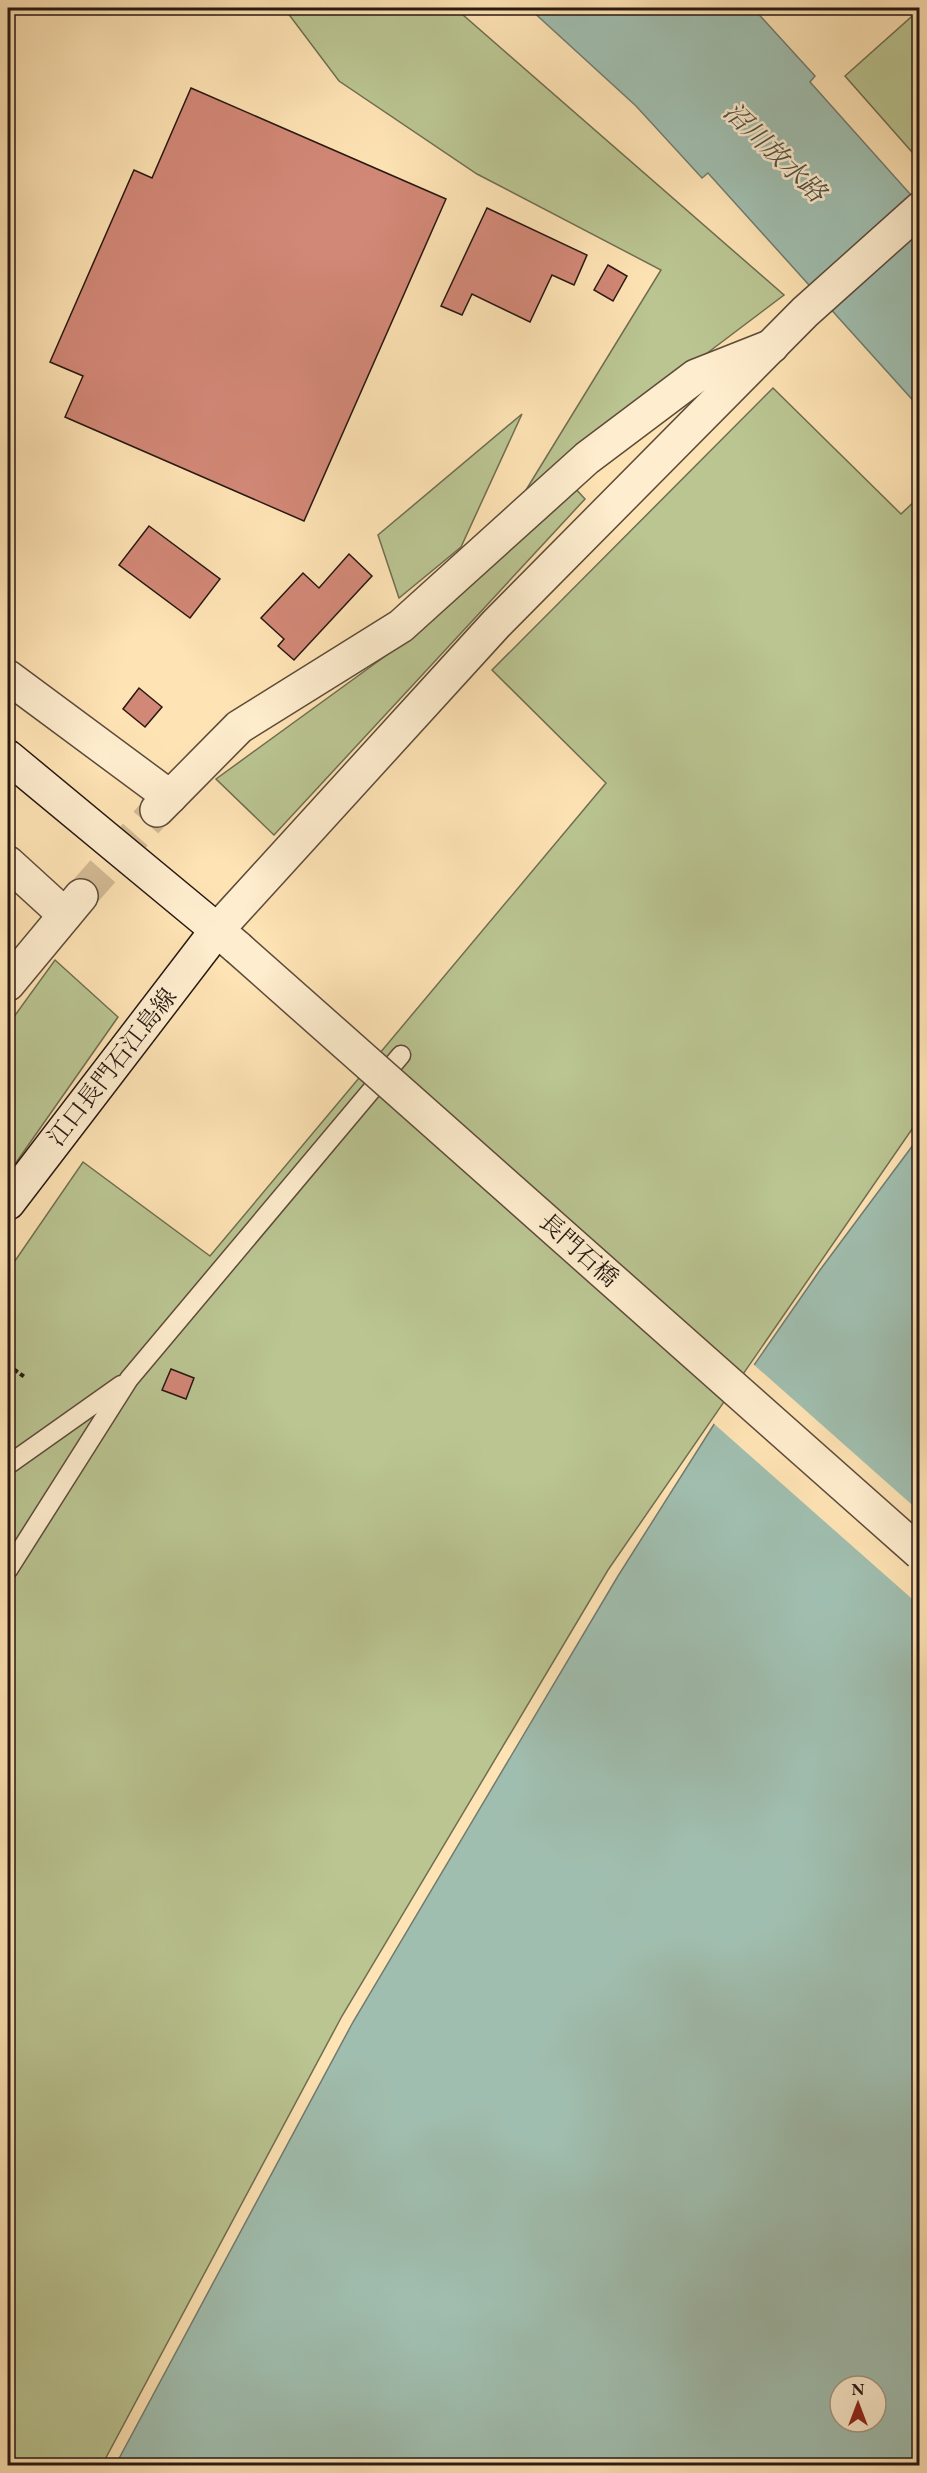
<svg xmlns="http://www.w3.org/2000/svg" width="927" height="2473" viewBox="0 0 927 2473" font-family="'EB Garamond','Noto Serif JP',serif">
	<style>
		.green { fill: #bac592; stroke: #706e52; stroke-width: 1.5 }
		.water { fill: #a0beaf; stroke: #707c70; stroke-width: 1.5; fill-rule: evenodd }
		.pier { fill: #fee3b4 }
		.building { fill: #d28877; stroke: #271812; stroke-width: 1.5 }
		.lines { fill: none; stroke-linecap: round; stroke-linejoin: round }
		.minor-tunnel { stroke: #d3ba94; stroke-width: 33; stroke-dasharray: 33 16; stroke-linecap: butt }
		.service-casing { stroke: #5d4b3a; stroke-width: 21 }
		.minor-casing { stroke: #5d4b3a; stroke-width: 36 }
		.tertiary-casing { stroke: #5d4b3a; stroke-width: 36 }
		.secondary-casing { stroke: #271812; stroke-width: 36 }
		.path { stroke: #271812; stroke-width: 4; stroke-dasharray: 4.5 3; stroke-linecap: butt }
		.service { stroke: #feedce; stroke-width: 18 }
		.minor { stroke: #feedce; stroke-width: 33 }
		.tertiary { stroke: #feedce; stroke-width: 33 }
		.secondary { stroke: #feedce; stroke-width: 33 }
		.tertiary-bridge-casing { stroke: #5d4b3a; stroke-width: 36; stroke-linecap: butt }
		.tertiary-bridge { stroke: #feedce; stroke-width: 33 }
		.labels { text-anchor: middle; stroke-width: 5; stroke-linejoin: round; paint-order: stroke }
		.street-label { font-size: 24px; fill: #271812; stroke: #feedce }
		.water-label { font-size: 26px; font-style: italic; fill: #515249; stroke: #feedce }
	</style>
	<rect width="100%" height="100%" fill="#fee3b4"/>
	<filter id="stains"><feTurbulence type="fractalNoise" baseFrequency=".00333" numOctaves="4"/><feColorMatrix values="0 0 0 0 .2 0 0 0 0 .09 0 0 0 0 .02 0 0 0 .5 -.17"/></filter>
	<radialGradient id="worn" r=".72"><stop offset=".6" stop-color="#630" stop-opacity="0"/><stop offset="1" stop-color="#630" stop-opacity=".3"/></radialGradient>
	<g class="green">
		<polygon points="284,8 455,8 784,295 526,490 661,270 477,174 339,81"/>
		<polygon points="919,10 919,160 845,76"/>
		<polygon points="773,388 901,514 919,497 919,1119 608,1570 342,2016 102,2465 8,2466 8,1271 83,1162 210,1256 606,783 492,670"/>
		<polygon points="522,414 461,547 399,598 378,535"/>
		<polygon points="573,486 585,499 274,835 216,779 406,641"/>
		<polygon points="55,960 118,1017 8,1174 8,1025"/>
	</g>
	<g class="water">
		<polygon points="529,8 753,8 815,76 810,82 919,204 919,407 708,173 702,178 636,106"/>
		<path d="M919,1137v1328l-804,1 238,-444 265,-446 107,-169 95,-137zM840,2386h36v36h-36z"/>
	</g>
	<polygon class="pier" points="752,1363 919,1511 919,1605 712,1422"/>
	<g class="building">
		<polygon points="191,88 446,199 304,521 65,417 83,376 50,362 134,170 152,178"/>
		<polygon points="487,208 587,255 574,285 552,275 530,322 472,294 462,315 441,306"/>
		<polygon points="608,265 627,276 613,301 594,290"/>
		<polygon points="149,526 220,579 190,618 119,565"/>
		<polygon points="349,554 372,576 294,660 278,646 284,639 261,618 303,573 319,588"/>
		<polygon points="139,688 162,707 145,727 123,709"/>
		<polygon points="171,1369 194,1378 186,1399 162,1390"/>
	</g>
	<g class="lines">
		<polyline class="minor-tunnel" points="81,896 157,810"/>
		<g class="service-casing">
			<g id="service">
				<polyline points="8,1465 121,1385"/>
				<polyline points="8,1570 129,1379 401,1055"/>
			</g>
		</g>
		<g class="minor-casing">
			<g id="minor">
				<polyline points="8,677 170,797"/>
				<polyline points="157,810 239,727 401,626 587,458 696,376 772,346"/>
				<polyline points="8,863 65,915"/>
				<polyline points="8,984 81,896"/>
			</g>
		</g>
		<g class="tertiary-casing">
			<polyline id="tertiary" points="238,948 217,930 496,624 805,312 920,209"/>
		</g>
		<g class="secondary-casing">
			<polyline id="secondary" points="8,757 217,930 8,1203"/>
		</g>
		<polyline class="path" points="8,1365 26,1378"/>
		<use href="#service" class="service"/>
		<use href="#minor" class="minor"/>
		<use href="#tertiary" class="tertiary"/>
		<use href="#secondary" class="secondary"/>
		<g class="tertiary-bridge-casing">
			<polyline id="tertiary-bridge" points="238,948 920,1553"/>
		</g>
		<use href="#tertiary-bridge" class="tertiary-bridge"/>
	</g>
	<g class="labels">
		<g class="street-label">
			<text transform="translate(112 1067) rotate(-52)" y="8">江口長門石江島線</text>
			<text transform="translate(579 1250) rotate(42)" y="8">長門石橋</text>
		</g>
		<g class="water-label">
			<text transform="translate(775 152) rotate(44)" y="9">沼川放水路</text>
		</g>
	</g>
	<rect width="927" height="2473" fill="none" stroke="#fee3b4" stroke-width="30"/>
	<rect x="9" y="9" width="909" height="2455" fill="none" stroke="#271812" stroke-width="3"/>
	<rect x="15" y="15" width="897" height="2443" fill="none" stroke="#271812" stroke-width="1.5"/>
	<g transform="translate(858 2404)"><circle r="28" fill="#feedce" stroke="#a89883" stroke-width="1.5"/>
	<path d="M0-4.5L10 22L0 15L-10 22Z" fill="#8f2418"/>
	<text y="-9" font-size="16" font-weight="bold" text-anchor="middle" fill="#271812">N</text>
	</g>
	<rect width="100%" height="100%" filter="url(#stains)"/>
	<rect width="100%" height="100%" fill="url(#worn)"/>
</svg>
